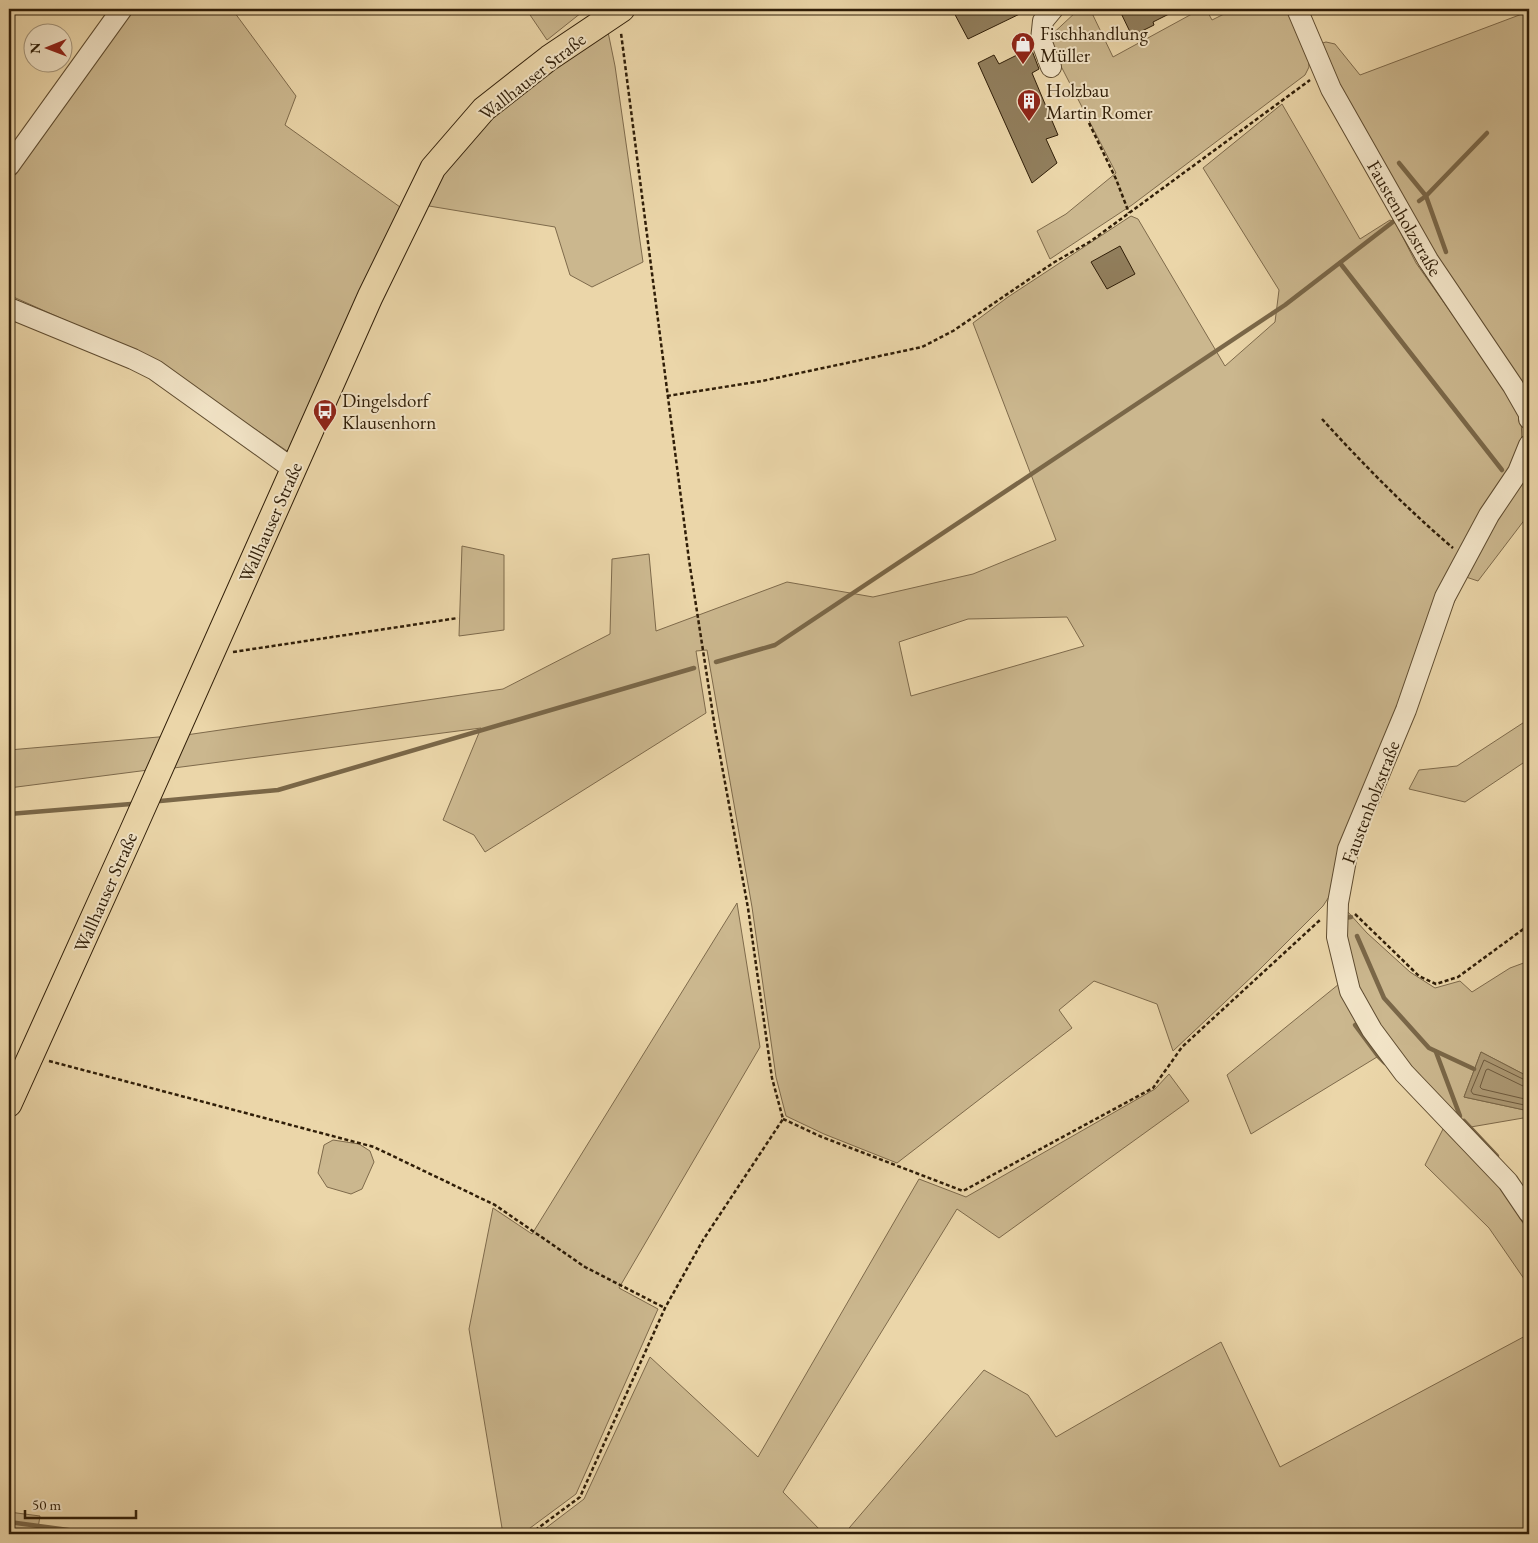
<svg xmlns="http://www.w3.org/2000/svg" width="1538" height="1543" viewBox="0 0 1538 1543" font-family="'EB Garamond',serif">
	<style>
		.green { fill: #cbb78e; stroke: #7e6a4b; fill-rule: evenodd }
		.water { fill: #ab9772; stroke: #7a6748 }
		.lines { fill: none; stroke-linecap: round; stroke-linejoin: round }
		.shore { stroke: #6e5a3d; stroke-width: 1 }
		.stream { stroke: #7a6748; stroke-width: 4.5 }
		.building { fill: #917e5c; stroke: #301e08 }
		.minor-casing { stroke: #5f4c30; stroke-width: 22 }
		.major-casing { stroke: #301e08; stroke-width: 27 }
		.path { stroke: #301e08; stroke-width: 2.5; stroke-dasharray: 4 2.5; stroke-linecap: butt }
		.minor { stroke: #f2e4c7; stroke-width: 20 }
		.major { stroke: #ebd6a9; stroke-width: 25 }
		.labels { text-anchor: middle; stroke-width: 4; stroke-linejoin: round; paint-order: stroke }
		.poi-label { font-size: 19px; fill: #301e08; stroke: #f2e4c7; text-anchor: start }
		.street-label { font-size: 19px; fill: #301e08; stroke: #f2e4c7 }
	</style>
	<rect width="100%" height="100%" fill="#ebd6a9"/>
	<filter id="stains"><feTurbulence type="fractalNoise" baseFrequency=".004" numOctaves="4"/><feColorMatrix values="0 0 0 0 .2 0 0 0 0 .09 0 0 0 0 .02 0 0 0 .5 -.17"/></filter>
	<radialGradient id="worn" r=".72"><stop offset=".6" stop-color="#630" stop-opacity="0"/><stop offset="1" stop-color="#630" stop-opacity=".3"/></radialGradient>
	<g class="green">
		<polygon points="130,9 232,9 296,96 285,125 400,207 290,453 152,359 9,295 9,177"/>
		<polygon points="526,9 586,9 547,40"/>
		<polygon points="1090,9 1113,57 1201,9 1206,9 1212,20 1234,9 1288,9 1308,54 1309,67 1305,75 1132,205 1050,259 1037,231 1066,214 1116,173 1047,39 1077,11"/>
		<polygon points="1522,14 1529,15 1529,403 1405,210 1319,44 1326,42 1335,44 1360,75"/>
		<polygon points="607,27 615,66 643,262 592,287 570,275 555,227 423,205 440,172 489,112"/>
		<path d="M1282,104l78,135 30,-19 5,2 21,41 91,129 14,26 1,23 -190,451 -9,14 -64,64 -86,81 -16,-47 -63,-23 -35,29 13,18 -175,135 -73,-29 -38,-18 -10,-39 -24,-170 -45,-257 -11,1 10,62 -221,139 -11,-17 -31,-15 38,-92 -315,41 13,-33 324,-47 107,-55 2,-75 37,-5 7,77 131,-49 86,15 100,-23 83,-34 -83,-217 35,-26 123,-81 7,3 87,147 50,-44 4,-32 -76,-122zM1067,617l17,29 -173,50 -12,-54 69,-23z"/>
		<polygon points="1529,464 1529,514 1478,581 1463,576"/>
		<polygon points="462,546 504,555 504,630 459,636"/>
		<polygon points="1529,719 1529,759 1465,802 1409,789 1419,770 1457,766"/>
		<polygon points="170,736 156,769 9,788 9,750"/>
		<polygon points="737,903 760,1047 619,1288 658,1309 576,1494 522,1534 503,1534 469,1329 493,1208 532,1234"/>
		<polygon points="1343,912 1348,912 1367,933 1410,972 1435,988 1460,981 1472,992 1510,968 1529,961 1529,1077 1481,1052 1464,1097 1529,1111 1529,1117 1465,1128 1399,1060 1356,987 1344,942"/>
		<polygon points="1339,984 1377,1057 1251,1134 1227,1075"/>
		<polygon points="1169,1074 1189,1101 999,1238 957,1209 783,1492 824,1534 538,1534 584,1499 650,1357 758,1457 919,1179 966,1197 1155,1089"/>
		<polygon points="1445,1125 1504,1186 1529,1224 1529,1286 1489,1228 1425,1165"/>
		<polygon points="333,1140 359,1144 370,1151 374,1162 362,1189 351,1194 327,1187 318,1173 324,1145"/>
		<polygon points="1529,1334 1529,1534 844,1534 984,1370 1028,1395 1056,1437 1221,1342 1280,1467"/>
		<polygon points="9,1512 40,1516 37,1534 9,1534"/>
	</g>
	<polygon class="water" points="1481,1052 1529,1077 1529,1111 1464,1097"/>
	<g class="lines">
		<g class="shore">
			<polyline points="1529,1081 1525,1080 1484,1060 1471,1091 1473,1094 1529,1106"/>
			<polyline points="1529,1087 1523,1086 1488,1069 1486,1070 1480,1087 1482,1089 1529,1100"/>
		</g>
		<g class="stream">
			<polyline points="1399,163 1426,196 1446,252"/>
			<polyline points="1419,201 1426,196 1487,133"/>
			<polyline points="1340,263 1502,470"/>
			<polyline points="716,662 775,645 1285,305 1398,218"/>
			<polyline points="160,801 278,790 694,668"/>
			<polyline points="9,814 131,804"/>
			<polyline points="1345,918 1351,917"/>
			<polyline points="1357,936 1384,998 1429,1048 1474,1069"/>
			<polyline points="1355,1025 1378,1056 1385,1063"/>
			<polyline points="1436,1052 1460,1116"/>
			<polyline points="1464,1121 1497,1156"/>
			<polyline points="1522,1218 1529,1229"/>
			<polyline points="9,1522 98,1534"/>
		</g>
	</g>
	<g class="building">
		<polygon points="952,9 1030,9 968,39"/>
		<polygon points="1119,9 1179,9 1153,22 1154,25 1132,36"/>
		<polygon points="1031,48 1039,69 1032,73 1058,135 1046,139 1057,163 1032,183 978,63 994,55 999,64"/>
		<polygon points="1120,246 1135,274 1107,289 1091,262"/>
	</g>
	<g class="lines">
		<g class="minor-casing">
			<g id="minor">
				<polyline points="1297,9 1331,89 1428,260 1513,386 1529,414 1529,419"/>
				<polyline points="1051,67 1041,40 1043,21 1053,9"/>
				<polyline points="9,166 122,9"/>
				<polyline points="9,308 133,359 155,370 293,469"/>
				<polyline points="1529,445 1518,472 1489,515 1445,597 1406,710 1348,849 1338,903 1337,937 1350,991 1372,1030 1404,1073 1508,1182 1529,1213"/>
			</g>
		</g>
		<g class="major-casing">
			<polyline id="major" points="9,1104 132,832 370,297 433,168 484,109 549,58 622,9"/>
		</g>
		<g class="path">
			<polyline points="1089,123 1116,179 1129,213"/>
			<polyline points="667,396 762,381 922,347 953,331 1053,263 1091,241 1310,80"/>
			<path d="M1322,419c41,45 84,89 131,129"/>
			<polyline points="233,652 458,618"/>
			<polyline points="1355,914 1419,976 1436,984 1458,977 1529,925"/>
			<polyline points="49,1061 374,1147 495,1205 585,1267 665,1308"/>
			<polyline points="783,1119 822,1137 963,1191 1153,1088 1182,1047 1320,920"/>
			<polyline points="530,1534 580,1497 665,1308 703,1240 783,1119 772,1078 748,908 715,728 689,560 621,33"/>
		</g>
		<use href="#minor" class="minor"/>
		<use href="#major" class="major"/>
	</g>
	<defs>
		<g id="shop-pin" transform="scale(1.25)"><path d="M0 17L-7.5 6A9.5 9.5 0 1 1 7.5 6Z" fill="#8f2418" stroke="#f2e4c7"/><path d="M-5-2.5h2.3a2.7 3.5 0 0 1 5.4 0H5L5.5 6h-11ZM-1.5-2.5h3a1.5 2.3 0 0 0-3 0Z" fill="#fff"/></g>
		<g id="building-pin" transform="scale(1.25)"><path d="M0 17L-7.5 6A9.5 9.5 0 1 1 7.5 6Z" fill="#8f2418" stroke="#f2e4c7"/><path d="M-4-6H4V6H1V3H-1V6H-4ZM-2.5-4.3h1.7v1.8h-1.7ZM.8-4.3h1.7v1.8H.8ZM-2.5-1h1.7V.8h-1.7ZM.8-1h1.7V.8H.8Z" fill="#fff"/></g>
		<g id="bus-pin" transform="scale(1.25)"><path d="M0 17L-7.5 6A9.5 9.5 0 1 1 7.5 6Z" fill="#8f2418" stroke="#f2e4c7"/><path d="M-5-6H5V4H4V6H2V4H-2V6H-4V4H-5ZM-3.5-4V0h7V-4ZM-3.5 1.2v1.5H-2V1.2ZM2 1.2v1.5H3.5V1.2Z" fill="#fff"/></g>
	</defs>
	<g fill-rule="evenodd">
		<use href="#shop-pin" x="1023" y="44"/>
		<use href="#building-pin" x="1029" y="101"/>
		<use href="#bus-pin" x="325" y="411"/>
	</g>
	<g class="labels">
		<g class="poi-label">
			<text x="1040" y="40">Fischhandlung<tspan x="1040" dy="22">Müller</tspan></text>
			<text x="1046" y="97">Holzbau<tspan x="1046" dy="22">Martin Romer</tspan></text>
			<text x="342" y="407">Dingelsdorf<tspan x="342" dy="22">Klausenhorn</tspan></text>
		</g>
		<g class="street-label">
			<text transform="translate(532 76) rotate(-38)" y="7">Wallhauser Straße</text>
			<text transform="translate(1405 218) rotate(60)" y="7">Faustenholzstraße</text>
			<text transform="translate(270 522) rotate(-66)" y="7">Wallhauser Straße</text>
			<text transform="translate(1370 802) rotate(-69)" y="7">Faustenholzstraße</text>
			<text transform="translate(105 892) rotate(-66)" y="7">Wallhauser Straße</text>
		</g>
	</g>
	<rect width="1538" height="1543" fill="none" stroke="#ebd6a9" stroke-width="30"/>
	<rect x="10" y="10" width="1518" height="1523" fill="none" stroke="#301e08" stroke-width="2.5"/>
	<rect x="15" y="15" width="1508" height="1513" fill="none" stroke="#301e08"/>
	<g transform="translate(48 48) rotate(269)"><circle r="24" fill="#f2e4c7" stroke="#a4957b"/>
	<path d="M0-4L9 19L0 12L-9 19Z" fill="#8f2418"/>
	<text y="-8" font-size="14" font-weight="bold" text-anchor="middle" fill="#301e08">N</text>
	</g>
	<path d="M25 1510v8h111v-8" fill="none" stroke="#301e08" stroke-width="2.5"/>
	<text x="32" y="1510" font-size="15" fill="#301e08" stroke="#f2e4c7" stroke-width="4" paint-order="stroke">50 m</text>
	<rect width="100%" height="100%" filter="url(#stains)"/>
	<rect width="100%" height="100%" fill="url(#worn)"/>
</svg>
